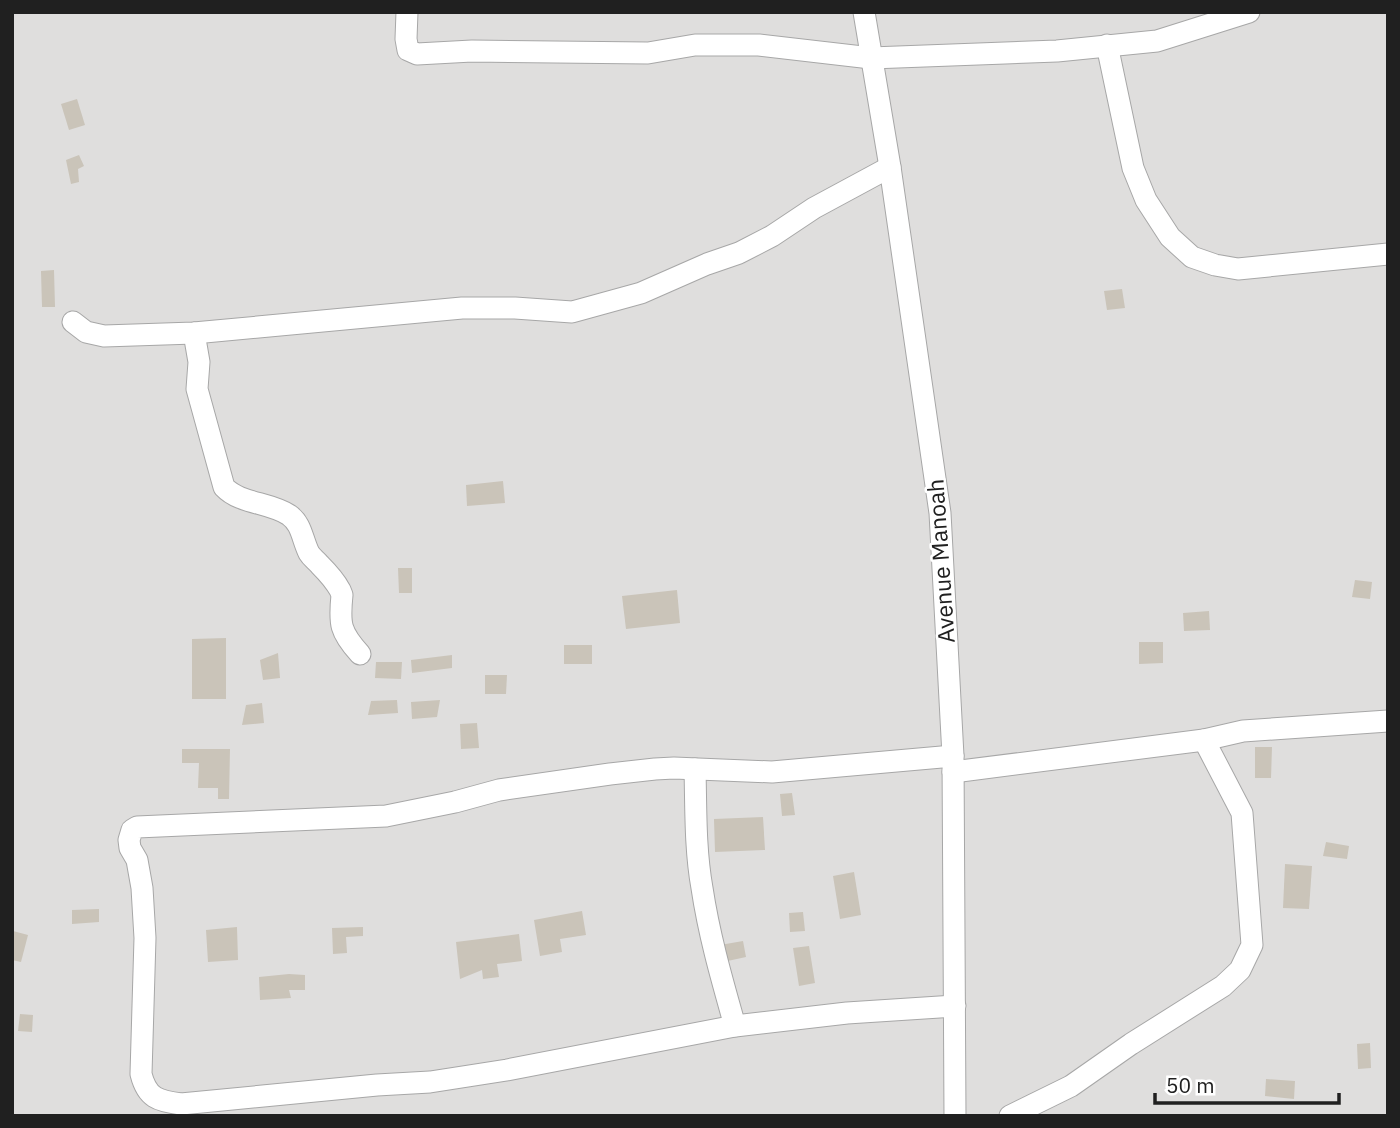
<svg xmlns="http://www.w3.org/2000/svg" width="1400" height="1128" viewBox="0 0 1400 1128" font-family="'IBM Plex Sans',sans-serif">
	<style>
		.residential { fill: #dfdedd }
		.building { fill: #cac4b9 }
		.lines { fill: none; stroke-linecap: round; stroke-linejoin: round }
		.minor-casing { stroke: #a7a7a7; stroke-width: 23 }
		.minor { stroke: #fff; stroke-width: 21 }
		.labels { text-anchor: middle; stroke-width: 5; stroke-linejoin: round; paint-order: stroke }
		.street-label { font-size: 23px; fill: #202020; stroke: #fff }
	</style>
	<rect width="100%" height="100%" fill="#f2f0e6"/>
	<rect class="residential" x="12" y="12" width="1376" height="1104"/>
	<g class="building">
		<polygon points="77,99 85,125 69,130 61,104"/>
		<polygon points="79,155 84,166 78,169 79,182 71,184 66,160"/>
		<polygon points="54,270 55,307 42,307 41,271"/>
		<polygon points="1122,289 1125,308 1107,310 1104,291"/>
		<polygon points="503,481 505,503 467,506 466,485"/>
		<polygon points="398,568 412,568 412,593 399,593"/>
		<polygon points="1355,580 1372,582 1370,599 1352,597"/>
		<polygon points="677,590 680,623 626,629 622,596"/>
		<polygon points="1209,611 1210,630 1184,631 1183,613"/>
		<polygon points="226,638 226,699 192,699 192,639"/>
		<polygon points="1139,642 1163,642 1163,663 1139,664"/>
		<rect x="564" y="645" width="28" height="19"/>
		<polygon points="278,653 280,678 263,680 260,660"/>
		<polygon points="452,655 452,668 412,673 411,660"/>
		<polygon points="376,662 402,662 401,679 375,678"/>
		<polygon points="485,675 507,675 506,694 485,694"/>
		<polygon points="397,700 398,713 368,715 371,701"/>
		<polygon points="440,700 437,717 412,719 411,702"/>
		<polygon points="262,703 264,723 242,725 246,705"/>
		<polygon points="477,723 479,748 461,749 460,724"/>
		<polygon points="1255,747 1272,747 1271,778 1255,778"/>
		<polygon points="182,749 230,749 229,799 218,799 218,788 198,788 199,763 182,763"/>
		<polygon points="792,793 795,815 782,816 780,794"/>
		<polygon points="763,817 765,850 715,852 714,819"/>
		<polygon points="1326,842 1349,846 1347,859 1323,856"/>
		<polygon points="1285,864 1312,866 1309,909 1283,908"/>
		<polygon points="854,872 861,915 840,919 833,876"/>
		<polygon points="99,909 99,922 72,924 72,910"/>
		<polygon points="582,911 586,935 560,939 562,952 540,956 534,920"/>
		<polygon points="803,912 805,931 790,932 789,913"/>
		<polygon points="237,927 238,960 208,962 206,930"/>
		<polygon points="363,927 363,936 346,937 347,953 333,954 332,928"/>
		<polygon points="13,931 28,935 21,962 12,960"/>
		<polygon points="519,934 522,961 497,964 499,977 483,979 482,970 460,979 456,942"/>
		<polygon points="743,941 746,957 723,962 720,945"/>
		<polygon points="809,946 815,983 799,986 793,948"/>
		<polygon points="289,974 305,975 305,990 289,990 291,998 260,1000 259,977"/>
		<polygon points="20,1014 33,1015 32,1032 18,1031"/>
		<polygon points="1370,1043 1371,1068 1358,1069 1357,1044"/>
		<polygon points="1266,1079 1295,1081 1294,1099 1265,1096"/>
	</g>
	<g class="lines">
		<g class="minor-casing">
			<g id="minor">
				<polyline points="407,12 406,39 408,50 417,54 472,51 648,53 695,45 759,45 871,58 1005,53 1057,51 1157,41 1249,12"/>
				<polyline points="864,12 890,167 940,513 953,756 955,1116"/>
				<polyline points="1107,45 1133,168 1146,200 1170,237 1192,257 1215,265 1238,269 1388,254"/>
				<polyline points="73,322 86,332 104,336 194,333 462,308 515,308 572,312 641,293 707,264 739,253 772,236 814,208 890,167"/>
				<path d="M194,333l5,29 -2,27 27,98c16,17 45,15 65,28 13,9 13,24 20,38 3,5 7,7 11,12 7,7 15,16 20,25l2,5c-3,29 -2,37 18,59"/>
				<path d="M953,756l-181,16 -98,-4 -19,1 -45,5 -111,16 -44,12 -69,14 -249,11 -5,3 -3,10 1,8 7,12 5,28 3,50 -4,136c6,24 17,27 40,30l196,-19 53,-3 77,-12 228,-44 112,-13 108,-7"/>
				<path d="M695,769c1,39 0,80 7,119 7,47 20,92 33,138"/>
				<polyline points="953,772 1204,740 1243,731 1388,721"/>
				<polyline points="1010,1116 1071,1086 1131,1044 1223,986 1240,970 1252,945 1242,813 1204,740"/>
			</g>
		</g>
		<use href="#minor" class="minor"/>
	</g>
	<g class="labels">
		<g class="street-label">
			<text transform="translate(941 561) rotate(-94)" y="8">Avenue Manoah</text>
		</g>
	</g>
	<rect width="1400" height="1128" fill="none" stroke="#202020" stroke-width="28"/>
	<path d="M1155 1093v10h184v-10" fill="none" stroke="#202020" stroke-width="3.5"/>
	<text x="1166" y="1093" font-size="21" fill="#202020" stroke="#ffffff" stroke-width="5" paint-order="stroke">50 m</text>
</svg>
